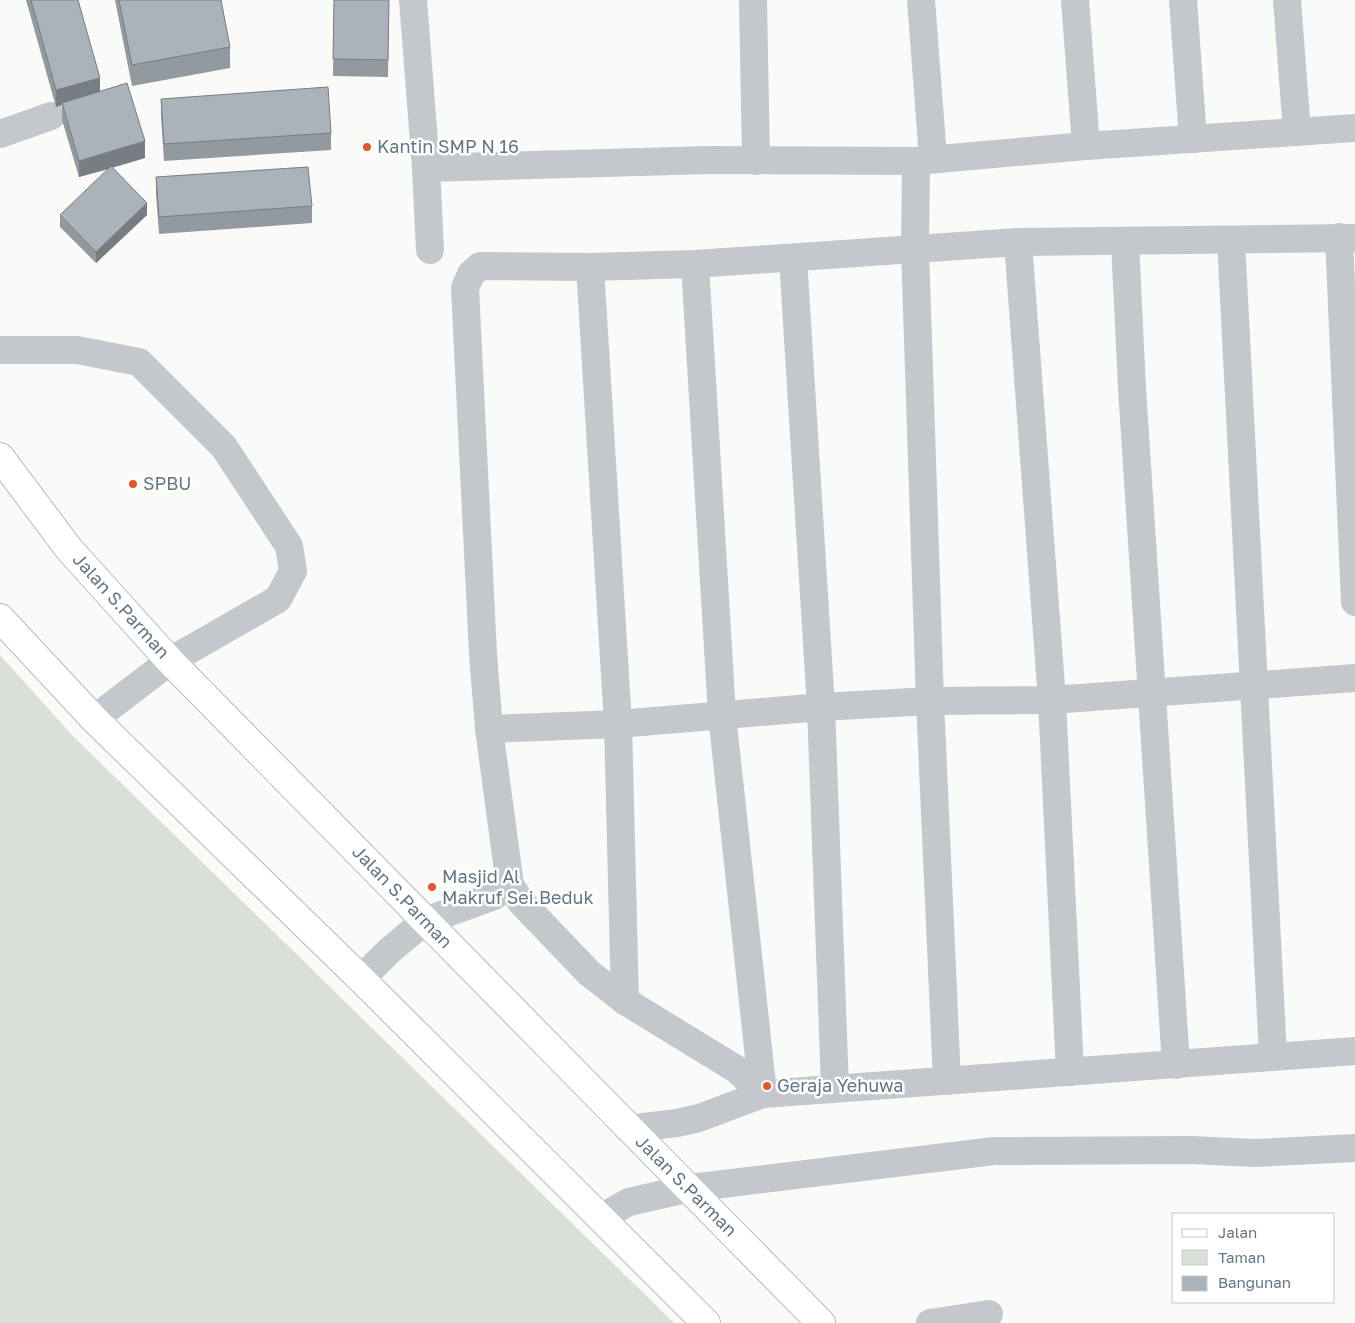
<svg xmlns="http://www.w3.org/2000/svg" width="1355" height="1323" viewBox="0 0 1355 1323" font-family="'Golos Text',sans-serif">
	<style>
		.green { fill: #dadfd7 }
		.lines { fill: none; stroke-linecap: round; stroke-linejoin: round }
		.major-casing { stroke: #b5babe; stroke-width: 30 }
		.minor { stroke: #c3c8cc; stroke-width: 28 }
		.major { stroke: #fff; stroke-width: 28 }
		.wall { fill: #929a9f }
		.shaded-wall { fill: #777d82 }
		.building { fill: #aab3b9; stroke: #777d82 }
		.poi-dot { fill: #e4572e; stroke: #fff; stroke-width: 2 }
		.labels { text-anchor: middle; stroke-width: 5; stroke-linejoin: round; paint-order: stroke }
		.poi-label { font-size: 18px; fill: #657683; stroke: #fff; text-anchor: start }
		.street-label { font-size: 18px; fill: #657683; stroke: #fff }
	</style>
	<rect width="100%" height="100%" fill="#fafaf8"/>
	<polygon class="green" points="0,655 72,735 674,1323 0,1323"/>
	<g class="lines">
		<g class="major-casing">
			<g id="major">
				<polyline points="0,457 69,549 170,661 821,1323"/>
				<polyline points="0,618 94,719 361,979 706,1323"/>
			</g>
		</g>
		<g class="minor">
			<polyline points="413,0 426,168 430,250"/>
			<polyline points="753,0 756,161"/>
			<polyline points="921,0 933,158"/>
			<polyline points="1075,0 1086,146"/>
			<polyline points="1183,0 1193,139"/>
			<polyline points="1287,0 1297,132"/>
			<polyline points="0,134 51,116"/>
			<polyline points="916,161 915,249 930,701 947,1081"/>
			<polyline points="426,168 709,160 916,161 1086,146 1355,128"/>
			<polyline points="1339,237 1355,602"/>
			<polyline points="1355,238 1018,242 695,264 590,267 480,266 471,274 465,288 483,654 489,729 510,885 522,903 589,973 625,1001 736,1069 763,1094 1355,1051"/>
			<polyline points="1231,240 1273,1056"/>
			<polyline points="1018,242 1052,700 1070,1072"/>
			<polyline points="1125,243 1132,388 1176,1065"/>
			<polyline points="793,258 821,707 835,1088"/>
			<polyline points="590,267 618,724 625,1001"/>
			<polyline points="0,350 77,350 139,362 224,447 289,546 293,571 278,599 170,661 94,719"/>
			<polyline points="489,729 618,724 821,707 930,701 1052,700 1355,678"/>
			<polyline points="361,979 389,951 425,921 494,896 510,885"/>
			<polyline points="628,1129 677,1123 699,1118 763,1094 722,715 695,264"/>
			<polyline points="600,1218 629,1202 690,1188 994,1151 1191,1150 1255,1153 1355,1148"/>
			<polyline points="930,1323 989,1314"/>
		</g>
		<use href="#major" class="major"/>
	</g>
	<g class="wall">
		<polygon points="26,0 78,0 100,92 145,158 112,168 147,215 96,263 60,227 60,215 109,169 79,177 62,120 62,105 56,107"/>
		<polygon points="115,0 221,0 230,47 230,68 132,86"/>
		<polygon points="334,0 389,0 388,77 333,76"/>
		<polygon points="161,99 331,133 331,150 164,161 161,115"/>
		<polygon points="156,177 312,206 312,223 159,234 156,194"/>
	</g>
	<g class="shaded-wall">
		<polygon points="100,78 100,94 62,103 62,105 56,107 56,90"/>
		<polygon points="145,141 145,158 79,177 79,161"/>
		<polygon points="147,203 147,215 96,263 96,252"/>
	</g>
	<g class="building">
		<polygon points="31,0 78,0 100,78 56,90"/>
		<polygon points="119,0 221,0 230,47 132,65"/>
		<polygon points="334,0 389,0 388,60 333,59"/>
		<polygon points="127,83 145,141 79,161 62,103"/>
		<polygon points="328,87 331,133 164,144 161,99"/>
		<polygon points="111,166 147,203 96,252 60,215"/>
		<polygon points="308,167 312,206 159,217 156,177"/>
	</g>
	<g class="poi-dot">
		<circle cx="367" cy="147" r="5"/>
		<circle cx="133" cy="484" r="5"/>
		<circle cx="432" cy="887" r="5"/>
		<circle cx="767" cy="1086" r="5"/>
	</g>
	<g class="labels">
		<g class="poi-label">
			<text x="377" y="153">Kantin SMP N 16</text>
			<text x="143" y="490">SPBU</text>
			<text x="442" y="883">Masjid Al<tspan x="442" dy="21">Makruf Sei.Beduk</tspan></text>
			<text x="777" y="1092">Geraja Yehuwa</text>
		</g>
		<g class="street-label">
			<text transform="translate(121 606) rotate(48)" y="6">Jalan S.Parman</text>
			<text transform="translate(402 897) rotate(46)" y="6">Jalan S.Parman</text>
			<text transform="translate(686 1186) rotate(45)" y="6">Jalan S.Parman</text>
		</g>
	</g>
	<rect x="1172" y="1213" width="162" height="90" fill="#ffffff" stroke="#c1c8cd"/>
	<rect x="1182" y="1229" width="25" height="8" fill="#ffffff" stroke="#c1c8cd"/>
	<text x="1218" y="1238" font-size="15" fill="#657683">Jalan</text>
	<rect x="1182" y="1250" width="25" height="15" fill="#dadfd7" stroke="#c1c8cd"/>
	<text x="1218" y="1263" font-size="15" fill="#657683">Taman</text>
	<rect x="1182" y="1276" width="25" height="15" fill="#aab3b9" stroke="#c1c8cd"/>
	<text x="1218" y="1288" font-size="15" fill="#657683">Bangunan</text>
</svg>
